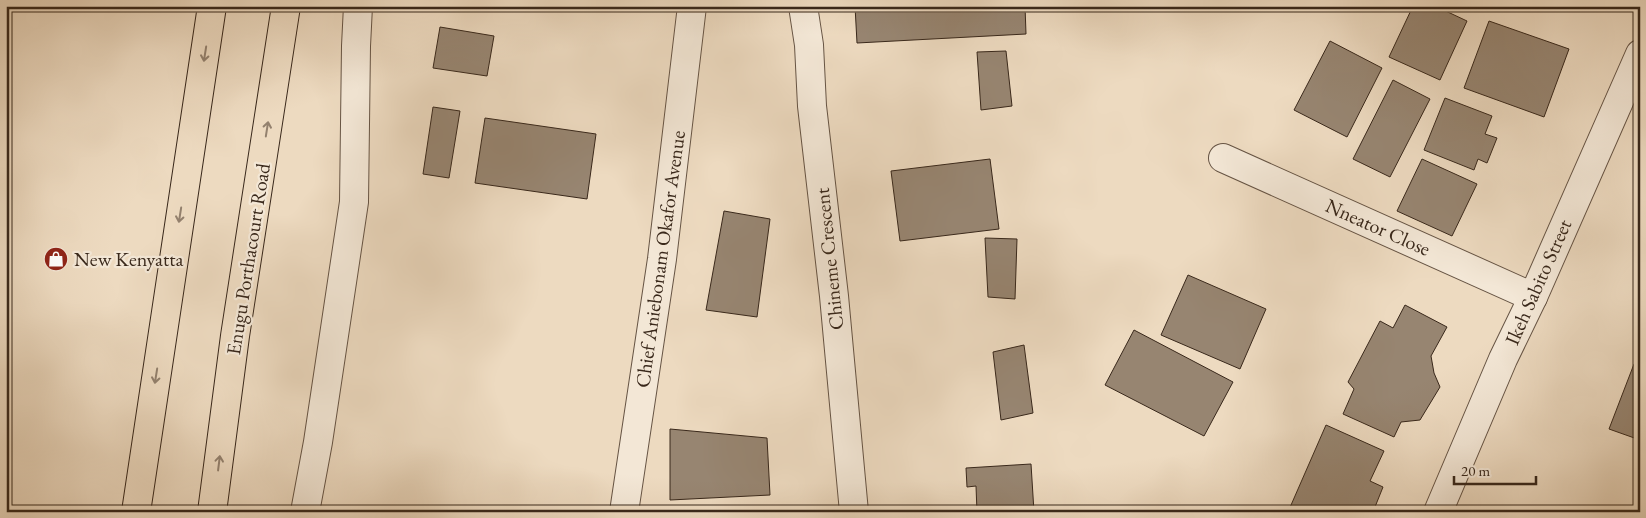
<svg xmlns="http://www.w3.org/2000/svg" width="1646" height="518" viewBox="0 0 1646 518" font-family="'EB Garamond',serif">
	<style>
		.building { fill: #978571; stroke: #39281b }
		.lines { fill: none; stroke-linecap: round; stroke-linejoin: round }
		.street-casing { stroke: #665444; stroke-width: 30 }
		.highway-casing { stroke: #39281b; stroke-width: 30 }
		.street { stroke: #f3e7d6; stroke-width: 28 }
		.highway { stroke: #eddac0; stroke-width: 28 }
		.oneway { stroke: #93816e }
		.labels { text-anchor: middle; stroke-width: 4.5; stroke-linejoin: round; paint-order: stroke }
		.street-label { font-size: 20px; fill: #39281b; stroke: #f3e7d6 }
		.poi-label { font-size: 20px; fill: #39281b; stroke: #f3e7d6; text-anchor: start }
	</style>
	<rect width="100%" height="100%" fill="#eddac0"/>
	<filter id="stains"><feTurbulence type="fractalNoise" baseFrequency=".004" numOctaves="4"/><feColorMatrix values="0 0 0 0 .2 0 0 0 0 .09 0 0 0 0 .02 0 0 0 .5 -.17"/></filter>
	<radialGradient id="worn" r=".72"><stop offset=".6" stop-color="#630" stop-opacity="0"/><stop offset="1" stop-color="#630" stop-opacity=".3"/></radialGradient>
	<g class="building">
		<polygon points="855,6 1025,6 1026,34 857,43"/>
		<polygon points="1413,6 1435,6 1467,21 1440,80 1389,57"/>
		<polygon points="1489,21 1569,49 1544,117 1464,88"/>
		<polygon points="440,27 494,36 487,76 433,68"/>
		<polygon points="1330,41 1382,68 1347,137 1294,110"/>
		<polygon points="1006,51 1012,106 981,110 977,52"/>
		<polygon points="1393,80 1430,99 1390,177 1353,159"/>
		<polygon points="1445,98 1492,116 1485,134 1497,138 1487,163 1478,159 1474,170 1424,150"/>
		<polygon points="433,107 460,111 449,178 423,174"/>
		<polygon points="485,118 596,134 587,199 475,183"/>
		<polygon points="990,159 999,229 900,241 891,171"/>
		<polygon points="1422,159 1477,184 1452,236 1397,211"/>
		<polygon points="724,211 770,219 757,317 706,310"/>
		<polygon points="985,238 1017,239 1015,299 988,297"/>
		<polygon points="1188,275 1266,309 1240,369 1161,335"/>
		<polygon points="1405,305 1447,327 1431,356 1434,373 1440,387 1420,420 1401,422 1394,437 1343,414 1354,389 1348,382 1380,321 1393,328"/>
		<polygon points="1134,330 1233,382 1204,436 1105,385"/>
		<polygon points="1024,345 1033,413 1001,420 993,352"/>
		<polygon points="1634,364 1640,366 1640,440 1609,429"/>
		<polygon points="1326,425 1384,451 1370,481 1383,487 1373,512 1288,512"/>
		<polygon points="670,429 767,438 770,495 670,500"/>
		<polygon points="1031,464 1034,512 977,512 976,486 967,487 966,468"/>
	</g>
	<g class="lines">
		<g class="street-casing">
			<g id="street">
				<polyline points="803,6 809,45 812,106 834,296 854,512"/>
				<polyline points="1223,158 1533,297"/>
				<polyline points="305,512 318,442 354,202 356,46 358,6"/>
				<polyline points="624,512 662,259 692,6"/>
				<polyline points="1438,512 1503,359 1533,297 1640,54"/>
			</g>
		</g>
		<g class="highway-casing">
			<g id="highway">
				<polyline points="136,512 212,6"/>
				<polyline points="212,512 235,336 286,6"/>
			</g>
		</g>
		<use href="#street" class="street"/>
		<use href="#highway" class="highway"/>
	</g>
	<defs><path id="oneway-shaft" d="M-6 0H5M1.5-3L5.5 0L1.5 3" fill="none" stroke-width="1.6" stroke-linecap="round" stroke-linejoin="round" transform="scale(1.25)"/></defs>
	<g class="oneway">
		<use href="#oneway-shaft" transform="translate(205 54) rotate(99)"/>
		<use href="#oneway-shaft" transform="translate(267 129) rotate(-81)"/>
		<use href="#oneway-shaft" transform="translate(180 215) rotate(99)"/>
		<use href="#oneway-shaft" transform="translate(156 376) rotate(99)"/>
		<use href="#oneway-shaft" transform="translate(219 463) rotate(-83)"/>
	</g>
	<defs>
		<g id="shop-disc" transform="scale(1.25)"><circle r="9.5" fill="#8f2418" stroke="#f3e7d6"/><path d="M-5-2.5h2.3a2.7 3.5 0 0 1 5.4 0H5L5.5 6h-11ZM-1.5-2.5h3a1.5 2.3 0 0 0-3 0Z" fill="#fff"/></g>
	</defs>
	<g fill-rule="evenodd">
		<use href="#shop-disc" x="56" y="259"/>
	</g>
	<g class="labels">
		<g class="street-label">
			<text transform="translate(1378 227) rotate(24)" y="7">Nneator Close</text>
			<text transform="translate(248 259) rotate(-81)" y="7">Enugu Porthacourt Road</text>
			<text transform="translate(660 259) rotate(-82)" y="7">Chief Aniebonam Okafor Avenue</text>
			<text transform="translate(829 259) rotate(-96)" y="7">Chineme Crescent</text>
			<text transform="translate(1538 282) rotate(-66)" y="7">Ikeh Sabito Street</text>
		</g>
		<g class="poi-label">
			<text x="74" y="266">New Kenyatta</text>
		</g>
	</g>
	<rect width="1646" height="518" fill="none" stroke="#eddac0" stroke-width="25"/>
	<rect x="8" y="8" width="1631" height="503" fill="none" stroke="#39281b" stroke-width="2.5"/>
	<rect x="12" y="12" width="1621" height="493" fill="none" stroke="#39281b"/>
	<path d="M1454 476v8h82v-8" fill="none" stroke="#39281b" stroke-width="2.5"/>
	<text x="1461" y="476" font-size="15" fill="#39281b" stroke="#f3e7d6" stroke-width="4" paint-order="stroke">20 m</text>
	<rect width="100%" height="100%" filter="url(#stains)"/>
	<rect width="100%" height="100%" fill="url(#worn)"/>
</svg>
